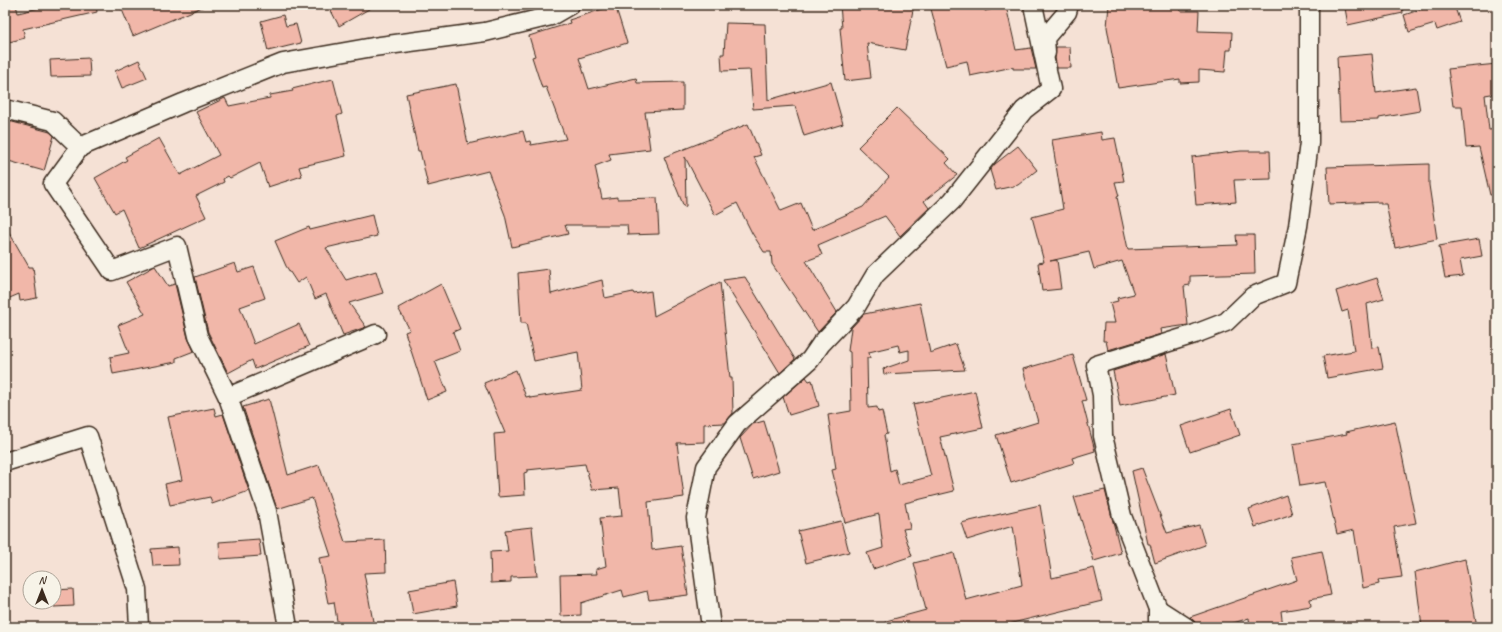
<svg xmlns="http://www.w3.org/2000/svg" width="1502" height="632" viewBox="0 0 1502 632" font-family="Caveat,sans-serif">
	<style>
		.building { fill: #f1b7a9; stroke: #3b2a1e }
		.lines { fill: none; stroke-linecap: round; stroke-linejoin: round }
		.street-casing { stroke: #3b2a1e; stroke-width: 21 }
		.street { stroke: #f7f3e8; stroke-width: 18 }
	</style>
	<rect width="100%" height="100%" fill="#f5e1d5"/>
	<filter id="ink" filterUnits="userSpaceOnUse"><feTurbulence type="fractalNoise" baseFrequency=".025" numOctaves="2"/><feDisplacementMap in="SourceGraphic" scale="8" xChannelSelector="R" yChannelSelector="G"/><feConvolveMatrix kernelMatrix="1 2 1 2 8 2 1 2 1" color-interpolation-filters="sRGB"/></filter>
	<g filter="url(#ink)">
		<g class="building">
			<polygon points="5,5 16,5 18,13 52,5 96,5 97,12 23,29 25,38 5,43"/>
			<polygon points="120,5 207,5 133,36"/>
			<polygon points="328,5 376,5 339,26"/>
			<polygon points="615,5 627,43 579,58 589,89 636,78 637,83 683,82 683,110 645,112 650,149 609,154 611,160 595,166 602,199 617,197 617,199 657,198 659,234 628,235 627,225 565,225 568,234 512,247 505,215 488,171 428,186 420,151 418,151 406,94 456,84 468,144 523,131 526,142 530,141 531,145 566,139 546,87 542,88 532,57 535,56 529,36 570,23 569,20"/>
			<polygon points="840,5 914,5 905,50 867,43 871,78 845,81 840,28 842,28"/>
			<polygon points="930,5 982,5 985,11 1006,6 1016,50 1031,48 1036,69 1013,69 1013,67 970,76 967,61 946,66"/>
			<polygon points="1109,5 1180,7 1180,11 1199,11 1198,31 1232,32 1231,50 1227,50 1225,72 1199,70 1199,82 1180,83 1180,79 1118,88 1107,27"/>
			<polygon points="1358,5 1402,5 1403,13 1348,25 1345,8"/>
			<polygon points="1434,5 1454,5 1460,22 1437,30 1435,24 1409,32 1404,15"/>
			<polygon points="283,15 286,26 296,24 301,43 268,51 261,21"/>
			<polygon points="726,23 765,24 768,100 831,82 843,124 804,136 795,106 753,109 750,70 722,71 721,54 724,54"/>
			<polygon points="1056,47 1070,47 1071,68 1057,68 1055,58"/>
			<polygon points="1372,54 1376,93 1416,87 1420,111 1379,118 1379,120 1340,121 1337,57"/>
			<polygon points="89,58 90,76 51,77 50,60"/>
			<polygon points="139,60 147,78 122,88 115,71"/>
			<polygon points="1497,64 1497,93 1485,95 1489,130 1497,129 1497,194 1490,195 1479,147 1466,148 1462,106 1453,106 1448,69"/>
			<polygon points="333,79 342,114 337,116 346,156 299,167 302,176 268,187 260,163 230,178 228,176 223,179 224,182 196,196 206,217 139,248 122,209 115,213 95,178 127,160 125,157 159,138 180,175 219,155 196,112 225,98 229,106 270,98 270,95 293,91 292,89"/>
			<polygon points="897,108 950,159 946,163 957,175 924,201 929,208 900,236 885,216 818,245 822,255 806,261 837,312 818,332 772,264 771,252 764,252 752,233 737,203 715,215 685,157 686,206 684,207 664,157 748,124 761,155 754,157 781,211 801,203 812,230 863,207 889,177 858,147"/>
			<polygon points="5,120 50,132 54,136 44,171 5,160"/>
			<polygon points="1101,132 1102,140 1115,138 1124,181 1115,182 1119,196 1117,197 1128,249 1237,245 1236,235 1254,235 1255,274 1190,276 1190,285 1184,286 1188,325 1160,329 1161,334 1108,350 1106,341 1103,341 1104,323 1115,323 1110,303 1118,301 1117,298 1134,294 1122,261 1094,269 1089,252 1050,261 1057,260 1061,289 1042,291 1038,263 1044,262 1032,217 1063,209 1052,140"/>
			<polygon points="1018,146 1037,170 1018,185 996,190 990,170 995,164"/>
			<polygon points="1241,151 1270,151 1271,179 1234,180 1236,202 1196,205 1192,157"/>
			<polygon points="1429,164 1429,185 1437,239 1395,248 1386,204 1381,204 1381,202 1329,204 1327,167"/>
			<polygon points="372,215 377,236 326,248 346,280 376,271 383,293 349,303 366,327 343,335 326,294 315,299 306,277 297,283 286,266 275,241 309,227 310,230"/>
			<polygon points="5,225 29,267 33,267 37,298 20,301 19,294 5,300"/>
			<polygon points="1479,239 1482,256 1460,260 1463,276 1445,278 1439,246"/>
			<polygon points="235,263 238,272 254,267 265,298 240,307 254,344 299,324 309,346 255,369 252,360 228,373 208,332 195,277"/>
			<polygon points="155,266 168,286 175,284 188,338 194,351 176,358 176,362 113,374 110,357 129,353 118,325 145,314 126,282"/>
			<polygon points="549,269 551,294 602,280 605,298 633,292 634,294 651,291 654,316 720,282 730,378 732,378 733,413 725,423 704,424 704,442 677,443 684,497 648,502 652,550 681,546 688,595 649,600 647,591 624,597 622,590 581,603 581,615 561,616 560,575 597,574 596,569 606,566 600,518 622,516 619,488 592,490 585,464 527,470 527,472 524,473 525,495 498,497 494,434 505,433 484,383 516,370 526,397 530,396 530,398 582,390 578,352 534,361 526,323 521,323 518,273"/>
			<polygon points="745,277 795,359 780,373 723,280"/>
			<polygon points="1377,278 1384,299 1367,304 1372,348 1379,347 1383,368 1327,378 1323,356 1354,351 1348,310 1342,312 1336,291"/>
			<polygon points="441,284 460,329 453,332 460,351 435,361 447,392 427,400 405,332 410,330 398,308"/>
			<polygon points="920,303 930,353 956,344 965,370 884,374 883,369 909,360 909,350 900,352 898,345 869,352 870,358 867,358 868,408 877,407 878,412 882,411 887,434 884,435 890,471 895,469 899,485 931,476 913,404 975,391 983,428 940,437 954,491 905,503 910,528 903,529 912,556 873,569 867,553 883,548 879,514 845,523 832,470 836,469 828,415 851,411 850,352 848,351 851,328 864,314"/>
			<polygon points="1166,354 1175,395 1120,406 1113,371"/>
			<polygon points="1073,355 1086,400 1082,401 1095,451 1072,458 1074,463 1011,483 996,435 1038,422 1023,369"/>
			<polygon points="806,377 809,381 812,380 819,406 789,415 783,397"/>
			<polygon points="269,399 288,475 319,465 345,542 385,540 386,572 364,573 374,627 338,627 334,602 328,603 319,558 331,556 312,498 277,509 243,407"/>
			<polygon points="214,408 216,416 223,414 249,491 212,504 210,497 170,505 165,484 182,480 168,417"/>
			<polygon points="1231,409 1240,435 1190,452 1181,426"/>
			<polygon points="764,421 779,471 753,479 740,438 753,424"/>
			<polygon points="1395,421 1416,523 1394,527 1402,577 1378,580 1379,584 1363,588 1354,530 1337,534 1325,482 1300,486 1293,444 1347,434 1346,432"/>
			<polygon points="1142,468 1167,533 1199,525 1205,545 1155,563 1150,544 1148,544 1132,471"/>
			<polygon points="1105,490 1121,553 1094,561 1074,497"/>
			<polygon points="1286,495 1292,514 1255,527 1249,509"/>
			<polygon points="1040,505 1052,578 1094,568 1102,601 996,627 886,627 886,621 926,610 914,563 954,553 966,600 1022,585 1013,526 967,540 961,523"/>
			<polygon points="841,521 849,552 806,563 798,531"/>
			<polygon points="532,527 537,576 511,577 511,582 491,583 490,552 508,551 505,530"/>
			<polygon points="259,539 261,556 220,559 219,542"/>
			<polygon points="178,547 179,565 153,566 151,549"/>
			<polygon points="1322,551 1331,595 1310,599 1311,606 1281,611 1283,627 1250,627 1249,618 1221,627 1196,627 1195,622 1190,617 1297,580 1291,557"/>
			<polygon points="1465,559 1477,627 1422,627 1415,572"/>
			<polygon points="453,582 457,606 413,614 409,590"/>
			<polygon points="73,589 74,606 54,607 54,590"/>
		</g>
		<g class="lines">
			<g class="street-casing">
				<g id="street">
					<polyline points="1046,53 1045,38 1067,12 1069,5"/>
					<polyline points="5,109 53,121 80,147 53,184 112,271 177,246 198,336 228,397 267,511 288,627"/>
					<polyline points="80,147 183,103 283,63 373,47 485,32 551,16 570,5"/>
					<polyline points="228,397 376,334"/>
					<polyline points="5,462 88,436 137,589 139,627"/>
					<polyline points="1158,609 1186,627"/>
					<polyline points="711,627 696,518 706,467 737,424 810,360 821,344 856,307 875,275 952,201 1024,110 1051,89 1033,5"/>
					<polyline points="1158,627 1158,609 1122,516 1103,436 1102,395 1096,365 1195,334 1226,322 1253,296 1286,283 1298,226 1309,143 1309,5"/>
				</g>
			</g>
			<use href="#street" class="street"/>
		</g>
	</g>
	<rect width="1502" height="632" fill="none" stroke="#f7f3e8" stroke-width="20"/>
	<rect x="10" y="10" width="1482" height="612" fill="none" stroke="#3b2a1e" stroke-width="1.5" filter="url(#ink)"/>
	<g transform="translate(42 590)"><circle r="19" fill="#f7f3e8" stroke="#aca397"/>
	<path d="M0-3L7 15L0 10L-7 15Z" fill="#3b2a1e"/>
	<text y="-6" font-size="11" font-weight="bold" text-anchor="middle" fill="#3b2a1e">N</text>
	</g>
</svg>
